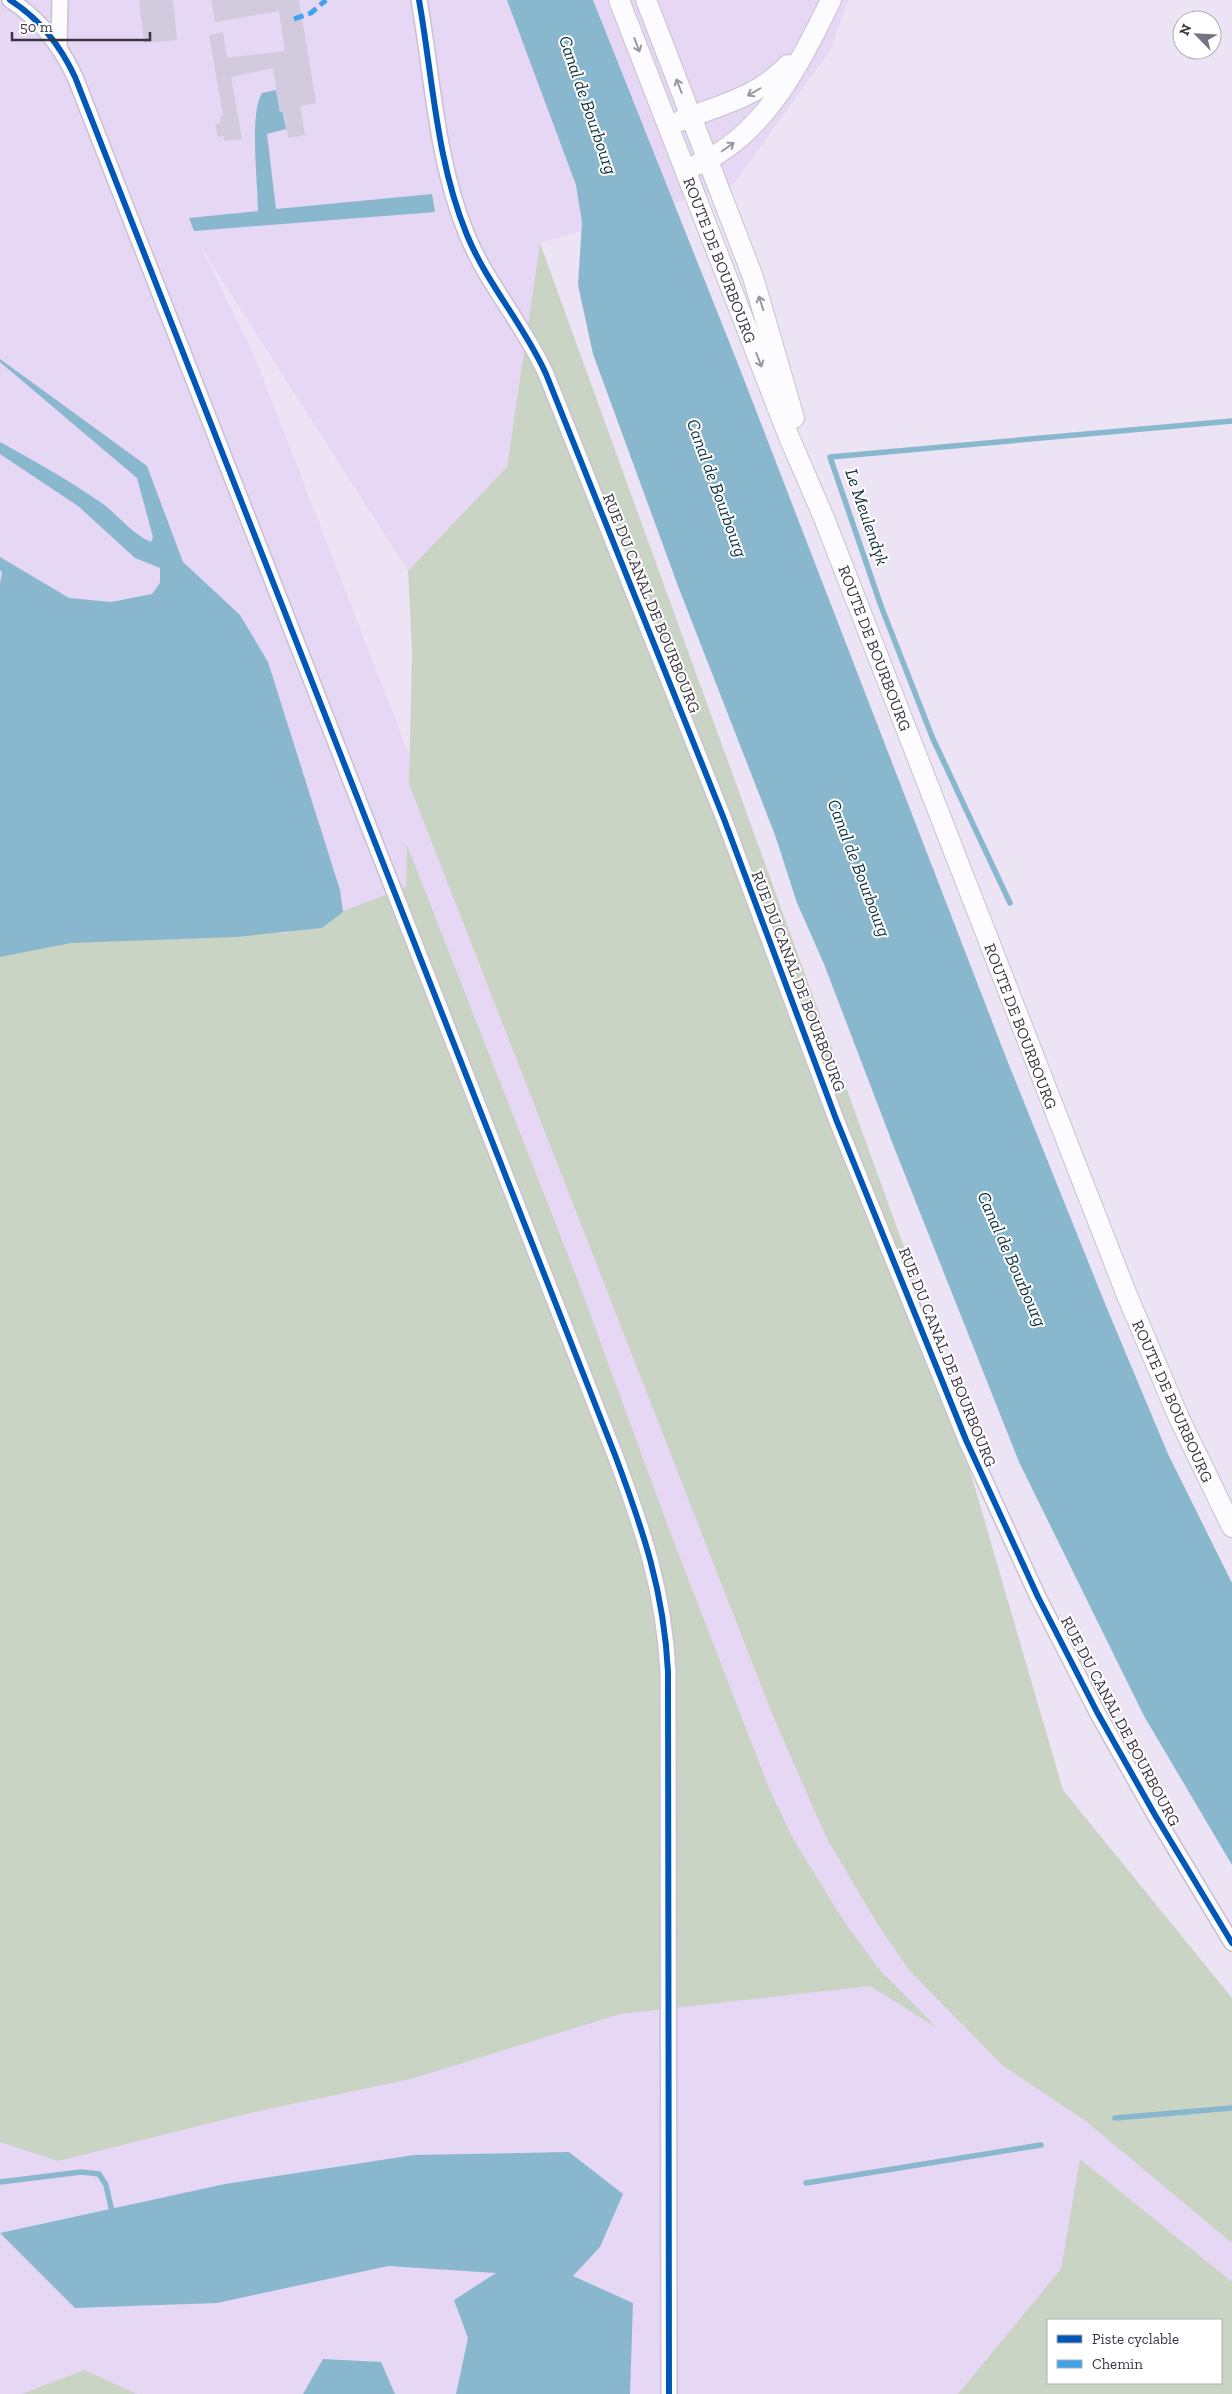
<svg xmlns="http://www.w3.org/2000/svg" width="1232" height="2394" viewBox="0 0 1232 2394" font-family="'Zilla Slab',serif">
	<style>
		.built { fill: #e6d7f5; fill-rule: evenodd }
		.green { fill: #cad4c4; fill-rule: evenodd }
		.water { fill: #89b8ce }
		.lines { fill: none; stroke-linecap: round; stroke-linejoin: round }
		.stream { stroke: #89b8ce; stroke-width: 5.5 }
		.building { fill: #d2cadd }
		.street-casing { stroke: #c9c1d0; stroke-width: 18 }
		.secondary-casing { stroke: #c9c1d0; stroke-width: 22 }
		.street { stroke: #fcfbfe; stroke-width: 15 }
		.secondary { stroke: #fcfbfe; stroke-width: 20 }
		.quiet { stroke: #3fa3ec; stroke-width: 5; stroke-dasharray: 10 5; stroke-linecap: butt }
		.cycleway-casing { stroke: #fff; stroke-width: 9 }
		.cycleway { stroke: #0057b8; stroke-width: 6 }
		.oneway { stroke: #9b97a0 }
		.labels { text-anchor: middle; stroke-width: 4; stroke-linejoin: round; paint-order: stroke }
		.street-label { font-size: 16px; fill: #3a3341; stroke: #fff }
		.water-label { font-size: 18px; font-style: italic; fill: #0e313b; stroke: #fff }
	</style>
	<rect width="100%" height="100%" fill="#ece3f5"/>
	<path class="built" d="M0,0h848l-17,49 -99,137 -192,57 -33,224 -99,104 -207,-324 53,108 166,428 812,1451v160h-1232zM1048,2320h173v63h-173z"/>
	<g class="green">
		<polygon points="540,243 908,1258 1063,1790 1232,1998 1232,2243 1087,2122 1002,2065 910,1971 878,1925 826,1837 773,1716 409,784 412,651 408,571 507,467"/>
		<polygon points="407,845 577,1278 669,1529 769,1788 792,1837 843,1920 879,1969 937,2028 870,1986 620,2014 411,2079 259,2111 58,2161 0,2142 0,922 286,933 406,887"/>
		<path d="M1080,2159l152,123v112h-274l103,-125zM1221,2320v63h-173v-63z"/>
		<polygon points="84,2370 137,2394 22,2394"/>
	</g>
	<g class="water">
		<polygon points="507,0 593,0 738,364 1007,1060 1106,1306 1168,1454 1232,1583 1232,1865 1144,1716 1019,1462 892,1142 824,964 797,903 775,835 678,586 593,354 578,285 582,222 576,185"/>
		<path d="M276,90l4,22h3l3,17 -19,5 9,75 156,-15 3,18 -241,19 -5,-13 69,-7c0,-28 -9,-97 4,-118z"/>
		<path d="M0,359l147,107 36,96 57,53 28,47 72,228 3,22 -21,16 -86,9 -165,6 -71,14v-373l2,-12 -2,-2v-13l69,41 42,4 41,-8 8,-11v-15l-25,-10 -57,-52 -78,-52v-12c35,19 70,39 103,62 16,12 29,30 48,38l2,-5 -16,-59 -137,-116z"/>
		<polygon points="569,2152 623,2194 600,2247 573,2276 633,2303 630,2394 456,2394 468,2338 454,2300 496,2273 388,2266 217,2303 75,2308 0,2233 225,2184 414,2155"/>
		<polygon points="323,2359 381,2362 395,2394 303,2394"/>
	</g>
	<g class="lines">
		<g class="stream">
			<polyline points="1010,903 933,739 881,606 830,457 1232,421"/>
			<polyline points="1115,2118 1232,2108"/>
			<polyline points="0,2182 81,2172 99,2174 106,2185 113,2216"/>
			<polyline points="806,2183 1041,2145"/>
		</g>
	</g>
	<g class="building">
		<polygon points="139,0 173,0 177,40 144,43"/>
		<polygon points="211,0 299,0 316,103 300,106 305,135 288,138 284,111 280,112 273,68 231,77 242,139 224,141 224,136 218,137 215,124 221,123 220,116 223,115 209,35 223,32 227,58 285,51 279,11 215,22"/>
	</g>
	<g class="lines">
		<g class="street-casing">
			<g id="street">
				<path d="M10,0c30,19 50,45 65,77l540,1378c28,75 49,136 53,217l1,722"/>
				<path d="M419,0c14,79 17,160 48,235 20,49 57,90 79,139l178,445 112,300 130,321 72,157 59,115 58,103 77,128"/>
				<polyline points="59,46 60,0"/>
			</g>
		</g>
		<g class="secondary-casing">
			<g id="secondary">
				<polyline points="619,0 789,437 824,518 1126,1293 1179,1418 1232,1527"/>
				<polyline points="646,0 753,277 794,418"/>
				<path d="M680,121c42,-17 76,-23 108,-56"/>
				<path d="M696,165c69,-29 104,-102 135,-165"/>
			</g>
		</g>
		<use href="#street" class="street"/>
		<use href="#secondary" class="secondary"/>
		<polyline class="quiet" points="294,19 311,13 326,0"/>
		<g class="cycleway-casing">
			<g id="cycleway">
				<path d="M10,0c30,19 50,45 65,77l540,1378c28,75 49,136 53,217l1,722"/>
				<path d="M419,0c14,79 17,160 48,235 20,49 57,90 79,139l178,445 112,300 130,321 72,157 59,115 58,103 77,128"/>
			</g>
		</g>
		<use href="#cycleway" class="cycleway"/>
	</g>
	<defs><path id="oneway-shaft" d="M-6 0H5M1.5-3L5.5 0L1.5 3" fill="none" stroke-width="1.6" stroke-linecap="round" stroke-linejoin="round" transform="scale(1.25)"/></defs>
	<g class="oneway">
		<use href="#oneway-shaft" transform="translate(637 45) rotate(69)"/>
		<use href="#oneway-shaft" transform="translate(679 86) rotate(-111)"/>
		<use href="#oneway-shaft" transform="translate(754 92) rotate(150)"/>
		<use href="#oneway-shaft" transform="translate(728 147) rotate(-35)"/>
		<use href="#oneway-shaft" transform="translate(761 303) rotate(-108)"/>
		<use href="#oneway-shaft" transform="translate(759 360) rotate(69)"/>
	</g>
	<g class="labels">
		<g class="street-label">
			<text transform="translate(720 260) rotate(69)" y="6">ROUTE DE BOURBOURG</text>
			<text transform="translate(652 603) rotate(68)" y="6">RUE DU CANAL DE BOURBOURG</text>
			<text transform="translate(875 648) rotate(69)" y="6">ROUTE DE BOURBOURG</text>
			<text transform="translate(799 981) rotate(69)" y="6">RUE DU CANAL DE BOURBOURG</text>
			<text transform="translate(1021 1026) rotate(69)" y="6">ROUTE DE BOURBOURG</text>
			<text transform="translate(948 1357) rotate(68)" y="6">RUE DU CANAL DE BOURBOURG</text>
			<text transform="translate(1173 1401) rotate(66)" y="6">ROUTE DE BOURBOURG</text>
			<text transform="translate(1121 1721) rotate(62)" y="6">RUE DU CANAL DE BOURBOURG</text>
		</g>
		<g class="water-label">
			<text transform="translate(588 105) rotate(71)" y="6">Canal de Bourbourg</text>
			<text transform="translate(717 488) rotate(70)" y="6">Canal de Bourbourg</text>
			<text transform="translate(867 517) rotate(71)" y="6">Le Meulendyk</text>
			<text transform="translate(859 868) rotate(69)" y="6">Canal de Bourbourg</text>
			<text transform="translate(1012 1259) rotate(66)" y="6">Canal de Bourbourg</text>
		</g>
	</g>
	<rect x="1047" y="2319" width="175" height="65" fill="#ffffff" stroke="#b0adb3"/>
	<rect x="1057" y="2335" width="25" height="8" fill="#0057b8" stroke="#b0adb3"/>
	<text x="1092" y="2344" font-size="15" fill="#3a3341">Piste cyclable</text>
	<rect x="1057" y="2360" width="25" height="8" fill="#3fa3ec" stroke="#b0adb3"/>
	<text x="1092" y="2369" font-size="15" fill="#3a3341">Chemin</text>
	<g transform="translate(1197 35) rotate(294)"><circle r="24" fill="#ffffff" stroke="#b0adb3"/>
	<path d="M0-4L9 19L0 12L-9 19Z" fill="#787180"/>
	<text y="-8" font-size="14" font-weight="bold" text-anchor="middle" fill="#3a3341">N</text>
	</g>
	<path d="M12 32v8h138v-8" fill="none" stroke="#3a3341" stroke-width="2.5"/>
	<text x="20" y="32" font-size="15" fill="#3a3341" stroke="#ffffff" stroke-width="4" paint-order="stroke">50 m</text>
</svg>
